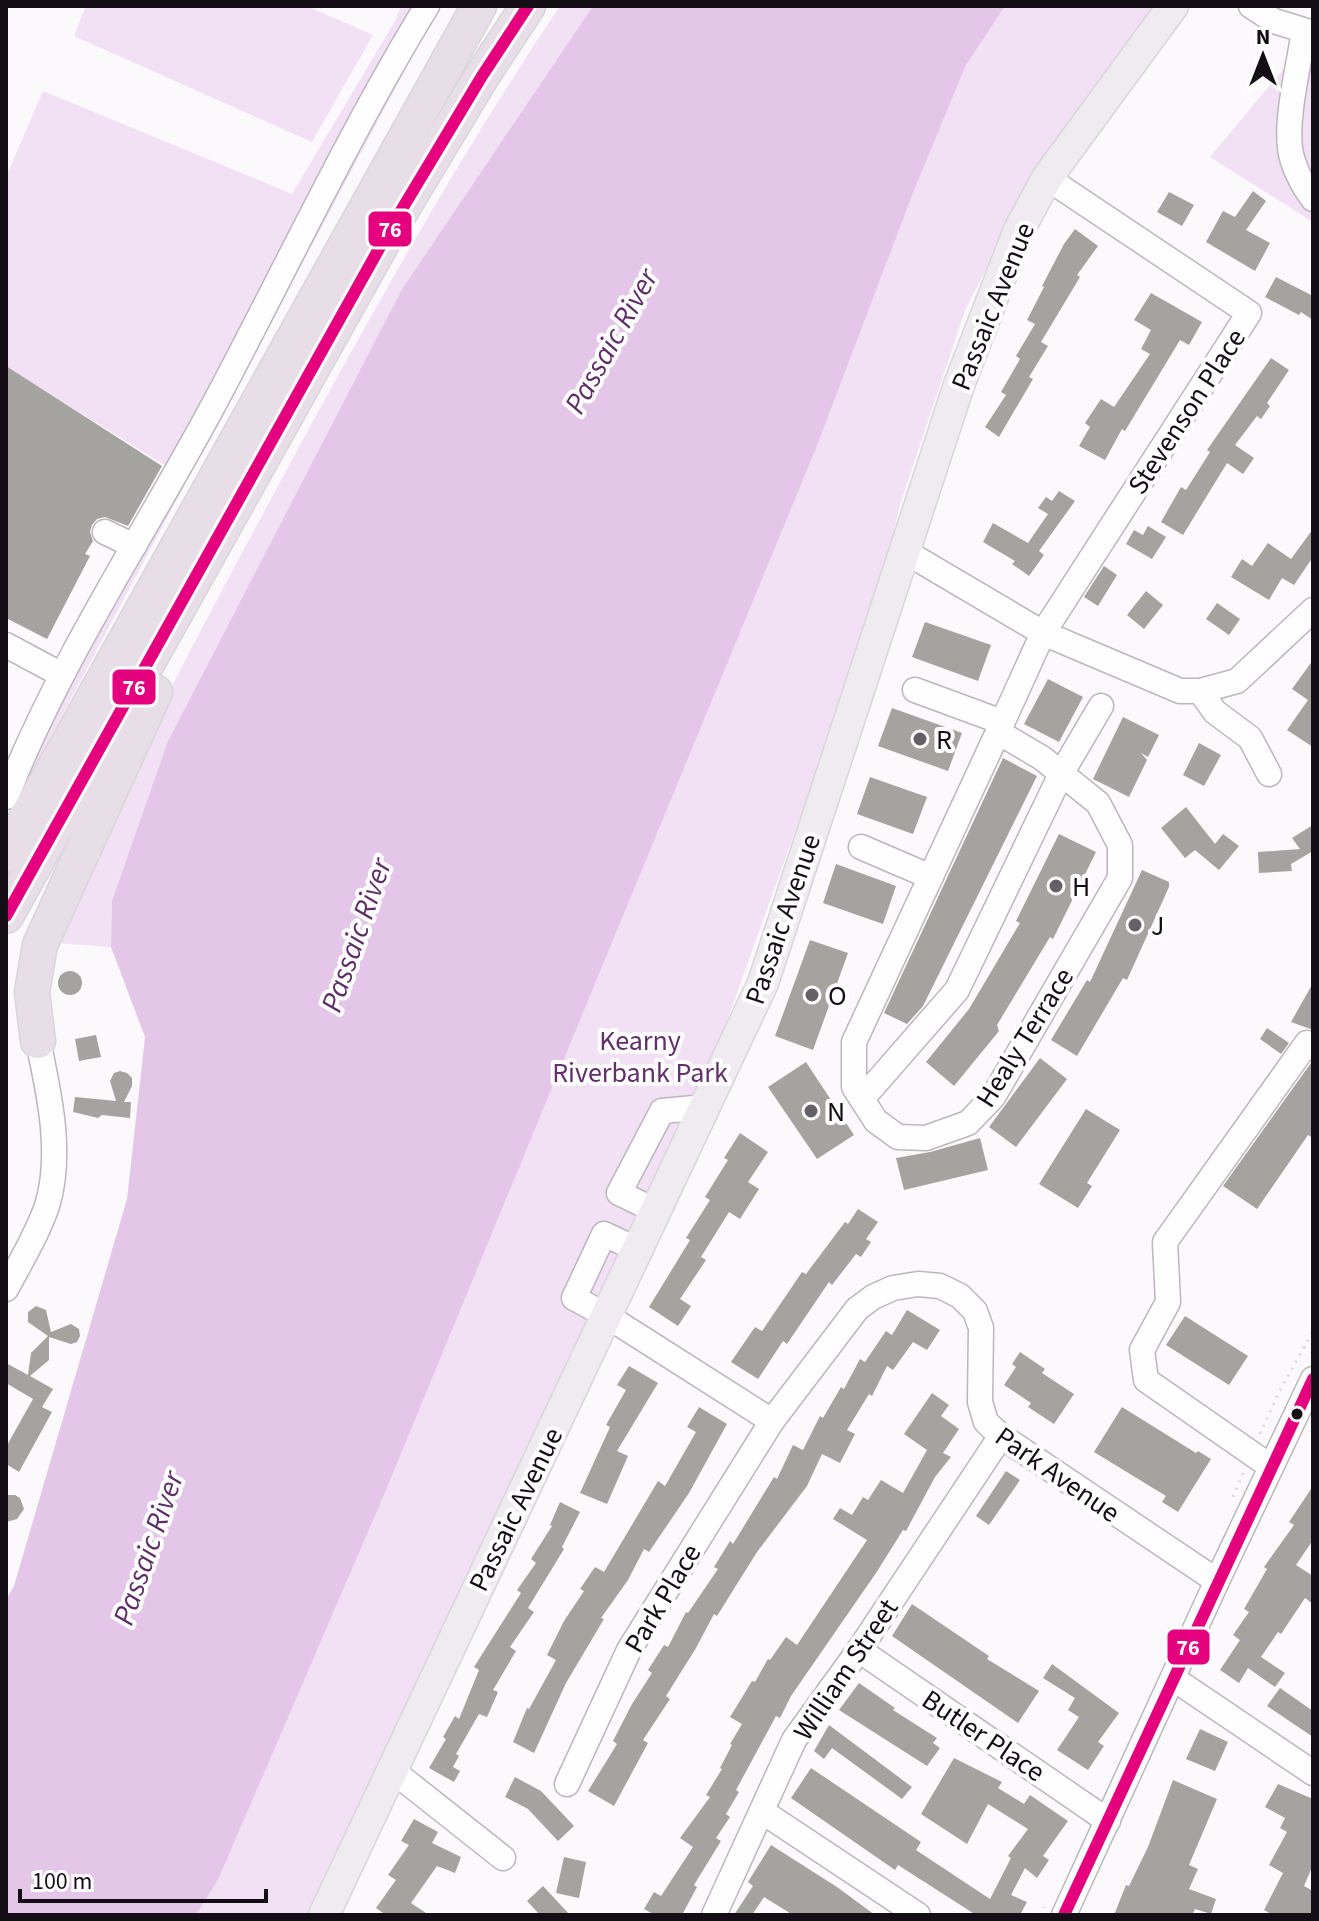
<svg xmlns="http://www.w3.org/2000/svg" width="1319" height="1921" viewBox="0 0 1319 1921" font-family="'Source Sans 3',sans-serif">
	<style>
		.green { fill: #f2e0f5 }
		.water { fill: #e4c6e9 }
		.building { fill: #a4a39f }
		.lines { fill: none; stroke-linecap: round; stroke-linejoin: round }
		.minor-casing { stroke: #bbb7bc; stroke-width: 27 }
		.major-casing { stroke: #d8d6d9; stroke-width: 33 }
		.highway-casing { stroke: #d8d6d9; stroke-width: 37 }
		.path { stroke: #dcdbdc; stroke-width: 3; stroke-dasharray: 2 6; stroke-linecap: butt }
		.minor { stroke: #fefeff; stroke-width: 24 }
		.major { stroke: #f0ebf1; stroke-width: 30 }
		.highway { stroke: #e7dee8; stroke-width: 34 }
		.bus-1-casing { stroke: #fff; stroke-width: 18 }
		.bus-1 { stroke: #e5007d; stroke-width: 12 }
		.poi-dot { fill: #656066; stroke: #fff; stroke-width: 3 }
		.bus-dot { fill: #140d15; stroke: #fff; stroke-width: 3 }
		.labels { text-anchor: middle; stroke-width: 8; stroke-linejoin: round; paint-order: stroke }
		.street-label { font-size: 28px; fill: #140d15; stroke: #fff }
		.poi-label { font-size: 28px; fill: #140d15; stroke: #fff; text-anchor: start }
		.park-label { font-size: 28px; fill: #622f6a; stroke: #fff }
		.water-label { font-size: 30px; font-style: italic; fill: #5e2c67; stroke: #fff }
		.line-badge { stroke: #fff; stroke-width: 3 }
		.badge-label { font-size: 22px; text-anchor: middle; font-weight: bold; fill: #fff }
	</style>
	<rect width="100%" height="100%" fill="#fbf9fc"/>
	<g class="green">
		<polygon points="86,6 307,6 373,35 312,142 74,36"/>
		<polygon points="401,6 439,6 32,772 26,770 179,474 6,367 6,177 43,91 292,194 395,21"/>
		<path d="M560,6h33l-191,283 -234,452 -56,158 -1,48 -56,-4c17,-41 33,-83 52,-123 52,-114 112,-224 171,-334 88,-164 179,-326 282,-480z"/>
		<polygon points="1005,6 1157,6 1036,174 966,308 900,504 877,603 705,1082 309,1915 196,1915 218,1880 384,1495 817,446 913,193 966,65"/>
		<polygon points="1291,60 1313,65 1313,222 1210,157"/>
	</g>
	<polygon class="water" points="593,6 1005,6 966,65 913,193 817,446 384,1495 218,1880 196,1915 6,1915 6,1600 14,1586 127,1199 145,1037 111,947 112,900 168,741 402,289"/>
	<g class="building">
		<polygon points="1253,191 1266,201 1246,230 1270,243 1255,271 1206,242 1223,211 1235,217"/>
		<polygon points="1169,192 1194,205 1182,226 1157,212"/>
		<polygon points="1075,229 1098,246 1077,275 1080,277 1041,342 1048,346 1029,377 1033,379 999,437 985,427 1006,395 1001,392 1020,359 1016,356 1035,324 1027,320 1044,287 1042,286 1064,244"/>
		<polygon points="1276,277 1313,296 1313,320 1301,312 1299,315 1265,297"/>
		<polygon points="1151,293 1202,322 1189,345 1180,340 1125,431 1122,429 1105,460 1079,446 1090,427 1085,423 1101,399 1114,407 1150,354 1141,349 1151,330 1134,320"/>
		<polygon points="1271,358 1289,370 1267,403 1270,406 1261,419 1257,416 1235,445 1254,458 1243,474 1227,463 1183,535 1161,522 1181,487 1186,490 1210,452 1207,450"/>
		<polygon points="6,366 162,466 128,526 105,517 97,519 92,525 90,532 93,541 85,554 90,556 47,639 6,618"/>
		<polygon points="1059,491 1075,501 1039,551 1044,555 1029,576 1012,564 1015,561 983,542 993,523 1028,543 1048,514 1038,508 1046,497 1052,501"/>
		<polygon points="1148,526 1166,537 1152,559 1126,544 1134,530 1143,535"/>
		<polygon points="1313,529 1313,557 1294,585 1282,578 1269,600 1231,577 1242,559 1252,566 1268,543 1291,559"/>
		<polygon points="1104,566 1117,575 1098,606 1084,597"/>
		<polygon points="1146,591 1163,605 1144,629 1127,615"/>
		<polygon points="1217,603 1240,619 1229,635 1206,619"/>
		<polygon points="925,622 991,645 978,681 912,657"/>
		<polygon points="1313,660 1313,747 1287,730 1308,700 1292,689"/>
		<polygon points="1048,679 1083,697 1059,742 1024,724"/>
		<polygon points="892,708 962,733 948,771 878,746"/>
		<polygon points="1123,717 1159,735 1148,757 1141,753 1147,760 1129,797 1093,779"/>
		<polygon points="1199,743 1221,755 1204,786 1183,775"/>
		<polygon points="1003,758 1037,776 923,1006 907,1024 884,1013"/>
		<polygon points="870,777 927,797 913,834 857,814"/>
		<polygon points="1186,807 1215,844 1223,834 1239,846 1219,870 1195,850 1185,858 1161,828"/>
		<polygon points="1313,825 1313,851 1291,864 1292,871 1259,873 1258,852 1300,849 1292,838"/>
		<polygon points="1059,834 1096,852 1053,939 1050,937 997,1025 999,1031 954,1086 926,1062 969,1009 1020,923 1016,921"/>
		<polygon points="836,864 896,886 883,924 823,903"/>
		<polygon points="1142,870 1169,882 1169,887 1127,980 1123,978 1077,1056 1051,1040 1087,980 1090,982"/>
		<polygon points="810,940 848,953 813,1050 775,1036"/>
		<circle cx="70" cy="983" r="12"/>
		<polygon points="1313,983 1313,1030 1291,1022"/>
		<polygon points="1267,1028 1289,1043 1281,1054 1260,1039"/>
		<polygon points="96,1035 101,1057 79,1061 75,1039"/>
		<polygon points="1040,1058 1067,1079 1016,1147 989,1127"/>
		<polygon points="806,1062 854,1135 817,1159 768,1087"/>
		<polygon points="1311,1063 1313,1138 1308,1135 1257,1209 1223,1186"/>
		<polygon points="120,1071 127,1073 132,1078 132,1086 124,1102 131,1102 130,1118 102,1115 98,1118 73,1112 75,1097 116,1101 110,1081 114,1073"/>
		<polygon points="1086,1109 1120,1130 1087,1183 1092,1186 1078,1208 1039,1184"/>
		<polygon points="740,1133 768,1152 748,1182 759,1189 740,1219 729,1212 701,1257 706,1260 680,1299 691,1306 678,1326 649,1307 690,1240 686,1238 710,1200 705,1197 728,1160 724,1158"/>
		<polygon points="980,1138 988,1170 904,1190 896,1158 930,1152"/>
		<polygon points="858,1209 878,1222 866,1239 871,1242 861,1257 856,1254 832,1285 829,1282 787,1344 783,1341 758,1379 731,1362 755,1327 762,1331 802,1272 806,1274 845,1222 848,1224"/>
		<polygon points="36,1306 46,1310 51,1332 71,1324 79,1329 80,1336 77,1342 71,1344 49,1337 49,1360 30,1376 53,1389 42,1407 52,1412 19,1472 6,1464 6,1447 33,1399 6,1383 6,1363 28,1375 31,1353 48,1336 28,1322 28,1312"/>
		<polygon points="907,1310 940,1330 927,1350 913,1342 893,1370 887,1366 872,1396 869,1394 847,1430 855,1434 840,1463 822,1454 807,1486 757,1552 717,1616 714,1614 696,1648 666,1696 670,1699 643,1740 648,1743 614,1806 588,1791 617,1744 613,1741 632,1704 652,1673 648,1670 664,1645 668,1647 686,1612 688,1613 718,1569 714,1567 730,1541 733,1544 774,1477 777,1479 793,1445 803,1450 820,1416 823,1418 841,1387 844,1389 860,1359 865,1362 886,1331 892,1335"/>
		<polygon points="1185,1316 1248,1356 1229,1385 1166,1345"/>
		<polygon points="1020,1352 1045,1369 1042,1373 1074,1394 1054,1424 1028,1407 1031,1403 1004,1385 1016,1367 1012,1364"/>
		<polygon points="629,1366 658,1383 617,1451 628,1456 607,1504 580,1493 610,1427 606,1425 626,1390 617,1385"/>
		<polygon points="932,1393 949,1405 941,1416 959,1429 943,1453 951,1457 935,1477 906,1531 903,1530 876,1573 791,1696 780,1718 776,1716 736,1790 739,1792 726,1814 730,1817 716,1838 721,1841 694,1885 697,1887 682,1915 655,1915 644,1909 654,1892 661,1896 693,1847 680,1838 710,1797 706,1795 722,1769 720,1768 732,1745 730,1744 742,1724 730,1717 752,1681 755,1682 768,1659 770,1660 786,1637 797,1645 867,1540 833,1519 840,1508 852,1515 863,1497 868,1500 881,1480 903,1493 927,1450 904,1434"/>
		<polygon points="699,1407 727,1424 689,1493 649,1552 644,1549 628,1580 601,1618 604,1619 566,1683 534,1753 513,1742 527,1708 529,1709 556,1660 547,1655 564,1621 584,1591 580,1589 595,1567 604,1572 658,1481 665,1486 696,1432 687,1427"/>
		<polygon points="1122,1407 1196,1453 1198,1451 1211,1459 1178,1512 1162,1502 1166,1496 1094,1452"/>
		<polygon points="1006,1471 1020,1480 989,1525 976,1516"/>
		<polygon points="1313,1486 1313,1540 1296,1565 1313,1576 1313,1604 1305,1598 1281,1634 1278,1632 1261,1657 1285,1673 1275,1687 1248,1668 1239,1683 1220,1670 1240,1640 1233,1635 1249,1612 1244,1609 1267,1569 1264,1567 1294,1525 1289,1522"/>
		<polygon points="6,1495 15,1495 20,1498 24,1509 17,1519 6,1522"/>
		<polygon points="560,1502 580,1512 562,1547 564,1549 528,1608 534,1612 510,1647 516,1651 493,1690 498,1692 487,1717 479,1714 456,1754 459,1756 453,1767 460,1771 454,1782 429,1768 446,1739 443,1737 455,1716 459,1719 479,1670 474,1667 521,1593 517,1590 536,1563 531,1559 552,1526 550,1525"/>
		<polygon points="912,1604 989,1656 987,1659 1039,1691 1018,1723 892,1636"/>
		<polygon points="1052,1664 1119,1713 1098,1742 1104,1746 1088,1770 1057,1750 1079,1717 1068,1710 1075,1698 1043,1678"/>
		<polygon points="859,1683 895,1708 893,1710 937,1738 933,1743 940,1748 927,1766 839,1710"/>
		<polygon points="1280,1688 1313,1711 1313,1737 1267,1706"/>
		<polygon points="829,1725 912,1787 902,1799 832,1748 824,1759 814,1751"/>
		<polygon points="1200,1729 1228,1742 1215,1771 1186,1759"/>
		<polygon points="954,1758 1002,1782 998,1788 1024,1804 1030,1795 1068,1821 1043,1856 1049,1860 1037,1878 1025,1868 1011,1895 1027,1902 1020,1915 976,1915 898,1865 895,1870 791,1798 811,1768 921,1842 916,1850 990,1899 1011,1858 1008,1856 1028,1829 988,1804 967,1844 921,1814"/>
		<polygon points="515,1777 541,1791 574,1826 558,1841 528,1809 505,1797"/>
		<polygon points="1173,1780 1217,1799 1189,1865 1198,1869 1189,1889 1216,1899 1211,1914 1195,1909 1192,1915 1114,1915 1126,1885 1129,1886 1148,1847"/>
		<polygon points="1278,1784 1313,1799 1313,1865 1304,1886 1313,1891 1313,1915 1273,1915 1264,1910 1283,1873 1269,1865 1287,1832 1280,1828 1285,1818 1265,1807"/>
		<polygon points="414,1819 438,1832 432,1843 461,1857 455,1873 437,1866 411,1903 429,1915 386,1915 376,1908 396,1880 388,1875 409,1845 401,1841"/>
		<polygon points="771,1845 837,1887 875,1915 793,1915 764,1897 752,1915 734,1915 753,1886 748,1882"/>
		<polygon points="564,1857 586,1862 579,1898 556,1893"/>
		<polygon points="543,1886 570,1915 540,1915 527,1901"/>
	</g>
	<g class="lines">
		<g class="minor-casing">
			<g id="minor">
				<polyline points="1251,6 1274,21 1313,33"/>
				<path d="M1304,31c-5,33 -18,85 -14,117 2,17 13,38 23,51"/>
				<polyline points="105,532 134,546"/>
				<polyline points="904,551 1043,633 1180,691 1200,691 1237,681 1313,610"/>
				<polyline points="6,645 62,675"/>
				<polyline points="915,690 1002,722"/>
				<polyline points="1200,691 1215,712 1250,738 1269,774"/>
				<polygon points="998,732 1042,758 1098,803 1120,845 1120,878 993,1097 968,1123 926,1138 898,1137 876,1121 854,1087 854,1042"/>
				<polyline points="998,732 1043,633 1249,313 1047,178"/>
				<path d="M6,797c54,-137 137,-261 207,-391 71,-133 135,-271 214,-400"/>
				<polyline points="861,847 931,877"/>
				<polyline points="862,1099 957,990 1061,774 1101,706"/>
				<polyline points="656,1211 619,1193 662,1111 705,1107"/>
				<polyline points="638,1250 604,1234 574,1298 607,1316 772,1421"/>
				<path d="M6,1289c14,-26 31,-54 41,-83 16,-52 2,-113 -9,-165"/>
				<polyline points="1271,1467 1146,1380 1142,1350 1168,1302 1165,1242 1307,1043 1313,1048"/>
				<polyline points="859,1650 1108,1821"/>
				<polyline points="1174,1679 1313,1773"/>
				<polyline points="393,1771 503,1858"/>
				<polyline points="567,1784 629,1650 772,1421 857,1309 873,1297 893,1288 918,1284 940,1286 960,1296 975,1311 981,1328 980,1402 986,1422 1001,1436 1217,1581"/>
				<polyline points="763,1812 918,1915"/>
				<polyline points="714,1915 794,1740 859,1650 1001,1436"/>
				<polyline points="1064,1915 1217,1581 1313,1379"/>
			</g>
		</g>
		<g class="major-casing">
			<polyline id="major" points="324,1915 763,983 959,385 1019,230 1047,178 1173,6"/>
		</g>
		<g class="highway-casing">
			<g id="highway">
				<polyline points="6,855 479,6"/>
				<polyline points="6,916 390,229 482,76 528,6"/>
				<polyline points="38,1041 32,992 40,945 155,692"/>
			</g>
		</g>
		<g class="path">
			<polyline points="1304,1347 1313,1353"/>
			<polyline points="1260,1434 1279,1392 1313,1331"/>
			<polyline points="1233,1497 1244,1471"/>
			<polyline points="1040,1915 1044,1907"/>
		</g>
		<use href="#minor" class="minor"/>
		<use href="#major" class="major"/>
		<use href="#highway" class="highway"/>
		<g class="bus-1-casing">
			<g id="bus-1">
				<polyline points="6,916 390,229 482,76 528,6"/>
				<polyline points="1064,1915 1313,1379"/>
			</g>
		</g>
		<use href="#bus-1" class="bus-1"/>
	</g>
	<g class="poi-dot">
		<circle cx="920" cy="739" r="8"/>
		<circle cx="1056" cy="886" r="8"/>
		<circle cx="1135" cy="925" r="8"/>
		<circle cx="812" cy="995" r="8"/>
		<circle cx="811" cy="1111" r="8"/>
	</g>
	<circle class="bus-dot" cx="1297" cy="1414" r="7"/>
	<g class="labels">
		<g class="street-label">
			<text transform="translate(992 306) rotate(-68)" y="10">Passaic Avenue</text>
			<text transform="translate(1186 411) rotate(-57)" y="10">Stevenson Place</text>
			<text transform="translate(782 919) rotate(-71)" y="10">Passaic Avenue</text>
			<text transform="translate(1024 1037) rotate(-58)" y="10">Healy Terrace</text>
			<text transform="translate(1058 1474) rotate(35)" y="10">Park Avenue</text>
			<text transform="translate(515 1509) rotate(-64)" y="10">Passaic Avenue</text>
			<text transform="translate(662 1598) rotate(-59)" y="10">Park Place</text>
			<text transform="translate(845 1669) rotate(-56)" y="10">William Street</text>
			<text transform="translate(984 1735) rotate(34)" y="10">Butler Place</text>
		</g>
		<g class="poi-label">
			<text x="936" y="749">R</text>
			<text x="1072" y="896">H</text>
			<text x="1151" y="935">J</text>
			<text x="828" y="1005">O</text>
			<text x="827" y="1121">N</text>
		</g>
		<g class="park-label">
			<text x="640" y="1050">Kearny<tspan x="640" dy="32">Riverbank Park</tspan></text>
		</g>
		<g class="water-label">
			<text transform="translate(611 341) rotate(-61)" y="10">Passaic River</text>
			<text transform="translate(356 935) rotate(-71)" y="10">Passaic River</text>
			<text transform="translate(148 1548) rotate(-71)" y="10">Passaic River</text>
		</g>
	</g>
	<g class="line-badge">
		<rect x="367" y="210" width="46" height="38" rx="8" fill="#e5007d"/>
		<rect x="111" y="668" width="46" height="38" rx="8" fill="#e5007d"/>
		<rect x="1166" y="1628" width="45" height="38" rx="8" fill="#e5007d"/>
	</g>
	<g class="badge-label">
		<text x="390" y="237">76</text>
		<text x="134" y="695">76</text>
		<text x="1188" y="1655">76</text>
	</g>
	<rect width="1319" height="1921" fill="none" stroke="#140d15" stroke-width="16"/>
	<g transform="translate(1263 56)" stroke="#ffffff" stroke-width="6" paint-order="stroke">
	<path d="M0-6L14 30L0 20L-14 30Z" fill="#140d15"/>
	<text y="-12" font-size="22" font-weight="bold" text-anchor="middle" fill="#140d15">N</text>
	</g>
	<path d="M20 1889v12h246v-12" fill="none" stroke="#140d15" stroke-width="4"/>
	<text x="32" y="1889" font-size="24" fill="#140d15" stroke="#ffffff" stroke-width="6" paint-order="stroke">100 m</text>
</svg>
